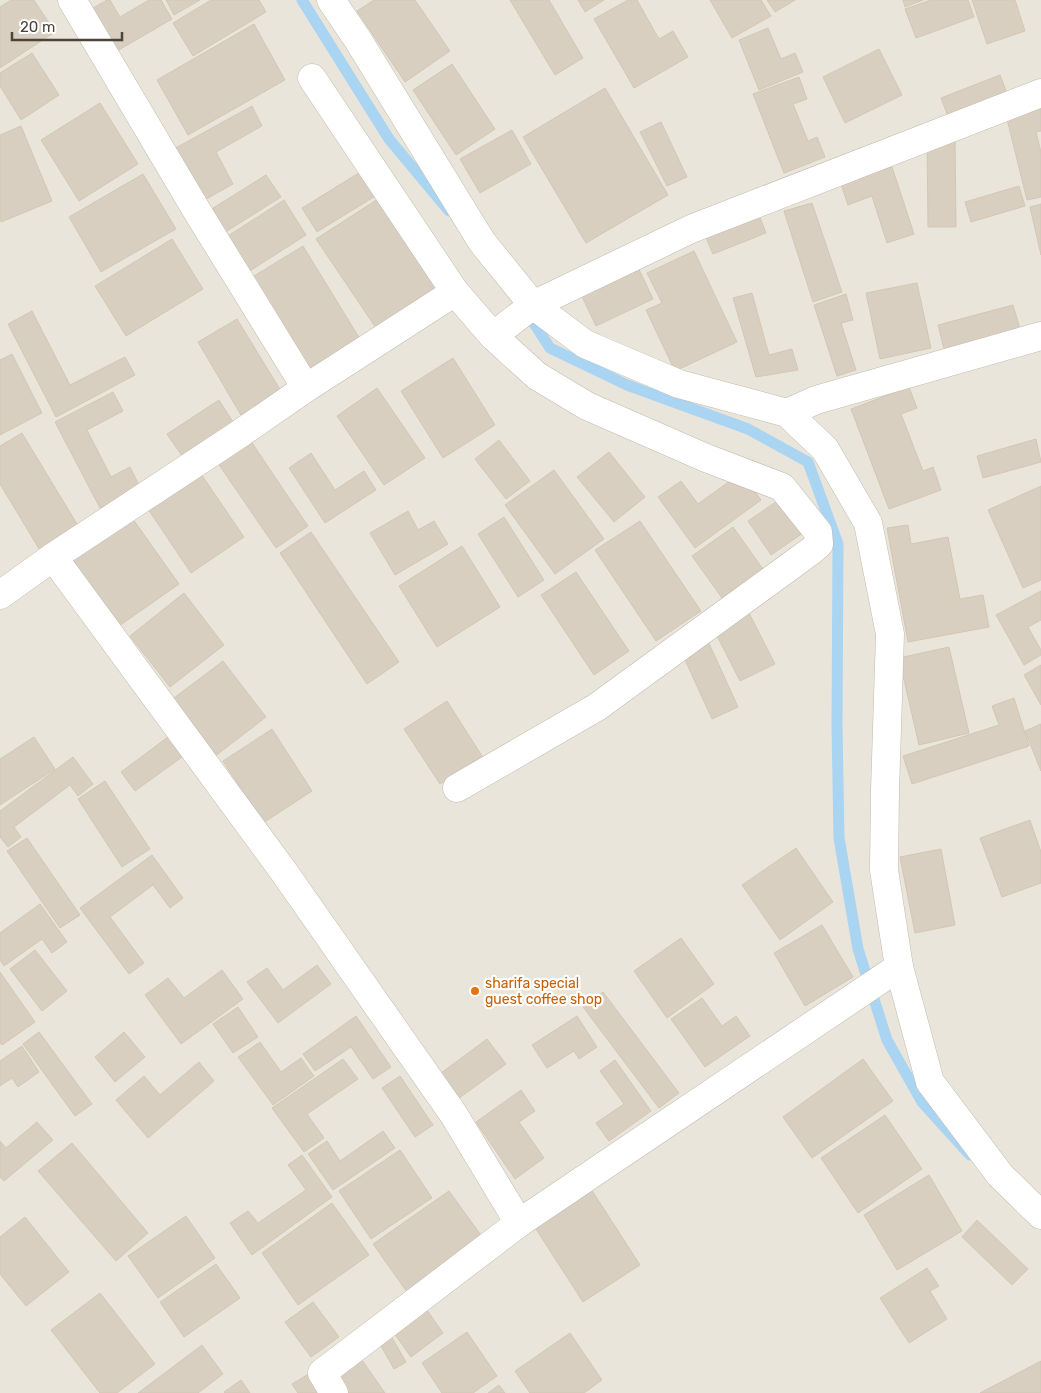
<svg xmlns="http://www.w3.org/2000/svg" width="1041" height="1393" viewBox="0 0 1041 1393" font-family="Rubik,sans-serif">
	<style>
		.residential { fill: #eae5da }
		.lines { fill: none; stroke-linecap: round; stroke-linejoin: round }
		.stream { stroke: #a9d4f2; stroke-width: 11 }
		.building { fill: #d8cfc1; stroke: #d3c7b4 }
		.street-casing { stroke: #c2bbae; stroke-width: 29 }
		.street { stroke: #fff; stroke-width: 28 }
		.food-dot { fill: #e8710a; stroke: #fff; stroke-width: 2 }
		.labels { text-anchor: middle; stroke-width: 4.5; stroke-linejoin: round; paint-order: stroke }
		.food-label { font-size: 14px; fill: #c56008; stroke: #fff; text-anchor: start }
	</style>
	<rect width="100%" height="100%" fill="#f6f3ec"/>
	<rect class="residential" x="0" y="0" width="1041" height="1393"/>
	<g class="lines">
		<g class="stream">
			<polyline points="302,0 389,139 449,211"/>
			<polyline points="526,311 550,348 627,385 748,429 808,462 838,544 837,726 839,838 858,949 887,1040 922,1102 970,1155"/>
		</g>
	</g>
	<g class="building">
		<polygon points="11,0 34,0 55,32 0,68 0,7"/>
		<polygon points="107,0 110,0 120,17 149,0 161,0 172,19 117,51 93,8"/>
		<polygon points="166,0 200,0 174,15"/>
		<polygon points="211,0 259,0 266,12 193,56 173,23"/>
		<polygon points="374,0 415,0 450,51 405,82 357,11"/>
		<polygon points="510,0 549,0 583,58 555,75"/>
		<polygon points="578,0 604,0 585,12"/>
		<polygon points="628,0 637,0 659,39 673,31 688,57 634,88 594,19"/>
		<polygon points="710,0 761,0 771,16 732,38"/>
		<polygon points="767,0 795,0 775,12"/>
		<polygon points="903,0 923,0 905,7"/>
		<polygon points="931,0 968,0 974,17 916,38 905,9"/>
		<polygon points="972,0 1015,0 1025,31 987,44"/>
		<polygon points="254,24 285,80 188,135 157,80"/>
		<polygon points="768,28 781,59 795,53 803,72 759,90 739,40"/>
		<polygon points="879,49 902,95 845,123 823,77"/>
		<polygon points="32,53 59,95 21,120 0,86 0,73"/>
		<polygon points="452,64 495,129 456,155 413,90"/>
		<polygon points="1000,75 1008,96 949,119 941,98"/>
		<polygon points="799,77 807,99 793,104 808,141 817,137 825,157 784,173 753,94"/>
		<polygon points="605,88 668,195 586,243 523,137"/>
		<polygon points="100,103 138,164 79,201 41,140"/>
		<polygon points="252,106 262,126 216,152 233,184 201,202 172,150"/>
		<polygon points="1041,107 1041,131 1036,132 1041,152 1041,197 1027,200 1006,115"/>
		<polygon points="661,122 687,177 667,186 640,132"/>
		<polygon points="21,126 52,201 1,222 0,218 0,135"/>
		<polygon points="512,130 531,164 480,193 460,159"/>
		<polygon points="955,137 956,227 928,227 927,138"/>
		<polygon points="892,167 914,234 887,243 872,196 848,205 841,184"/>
		<polygon points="367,168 382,192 317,232 302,208"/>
		<polygon points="143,174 176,229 101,272 69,217"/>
		<polygon points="266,175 281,197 224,233 210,210"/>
		<polygon points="1019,186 1025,206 971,222 965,202"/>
		<polygon points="381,197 440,286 376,328 316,239"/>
		<polygon points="284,200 306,235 245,274 223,239"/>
		<polygon points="812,203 842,292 813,302 784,211"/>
		<polygon points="1041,204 1041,255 1030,207"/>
		<polygon points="758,212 766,233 713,254 704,233"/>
		<polygon points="172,239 203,289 126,336 95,286"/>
		<polygon points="303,246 360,339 307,373 249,279"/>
		<polygon points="694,251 737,342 675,371 646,310 662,303 647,273"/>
		<polygon points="635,261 653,299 596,326 578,288"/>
		<polygon points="917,283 931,348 880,359 866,293"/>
		<polygon points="752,293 769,355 792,349 798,370 756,377 733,298"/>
		<polygon points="846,294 853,320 841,323 856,370 837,376 814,305"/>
		<polygon points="1013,305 1020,329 944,349 938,325"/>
		<polygon points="32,311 70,385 125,357 135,375 56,417 8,324"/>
		<polygon points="237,319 281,391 241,415 198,342"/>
		<polygon points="12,354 42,413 0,435 0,360"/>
		<polygon points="453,358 495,425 443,458 401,391"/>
		<polygon points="909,387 917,408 901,414 923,471 933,467 941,490 889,509 851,409"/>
		<polygon points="377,388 425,458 384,485 337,416"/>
		<polygon points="113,392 123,411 87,430 111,477 130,467 140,487 100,508 55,422"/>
		<polygon points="219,400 233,422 182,456 167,434"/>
		<polygon points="22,433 80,529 41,552 0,484 0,446"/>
		<polygon points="246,434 308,526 276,548 213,456"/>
		<polygon points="1036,439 1041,462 983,478 977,456"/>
		<polygon points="499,440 530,481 506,499 475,459"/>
		<polygon points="609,452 645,497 614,522 577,477"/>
		<polygon points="311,453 335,490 364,471 376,490 325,523 289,468"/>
		<polygon points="554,470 604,539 555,574 505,505"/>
		<polygon points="199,471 244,537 191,573 146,506"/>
		<polygon points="741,473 761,500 695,548 658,497 681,481 698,504"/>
		<polygon points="1041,486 1041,580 1023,588 988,510"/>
		<polygon points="780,499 803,533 771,555 748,521"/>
		<polygon points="408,511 418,530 434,521 448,544 395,575 370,533"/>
		<polygon points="130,515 179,584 119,626 70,557"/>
		<polygon points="504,517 544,580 518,597 478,534"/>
		<polygon points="640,521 701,611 656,641 595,550"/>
		<polygon points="908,525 911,544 948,537 960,599 983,595 989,627 908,642 887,528"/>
		<polygon points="733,527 763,569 722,598 692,556"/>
		<polygon points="311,532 399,662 367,684 280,553"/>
		<polygon points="462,546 500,607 437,647 399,586"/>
		<polygon points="576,572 629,651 594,675 541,595"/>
		<polygon points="1041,591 1041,620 1028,627 1041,650 1041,655 1024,665 996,615"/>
		<polygon points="184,593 224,645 170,687 130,636"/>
		<polygon points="746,607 775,664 740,681 711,624"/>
		<polygon points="707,639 738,707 712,719 681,651"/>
		<polygon points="949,647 969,733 919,745 899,658"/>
		<polygon points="223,661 266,717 214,757 170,701"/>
		<polygon points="1041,665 1041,705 1024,675"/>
		<polygon points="1014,698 1029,746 912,784 903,756 999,725 992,706"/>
		<polygon points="447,701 482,756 440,784 404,729"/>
		<polygon points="1041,724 1041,771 1025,731"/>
		<polygon points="272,729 312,791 263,823 223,761"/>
		<polygon points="34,737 55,769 0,805 0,759"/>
		<polygon points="168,737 182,757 135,791 121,772"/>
		<polygon points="73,757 93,784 78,796 70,785 14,827 21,837 8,847 0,837 0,811"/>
		<polygon points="105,781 150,849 122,867 78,799"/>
		<polygon points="1030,820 1041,852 1041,883 1002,897 980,838"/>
		<polygon points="27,838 80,915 60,928 7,851"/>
		<polygon points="796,848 833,902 780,940 742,885"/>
		<polygon points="941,849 955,925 915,933 900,857"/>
		<polygon points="152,855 183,898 170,908 153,885 110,917 144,963 129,974 80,908"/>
		<polygon points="40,904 67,942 52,953 42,939 4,966 0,960 0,933"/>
		<polygon points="822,925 853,977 805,1006 774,953"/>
		<polygon points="681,938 714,984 667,1018 634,971"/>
		<polygon points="35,950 67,991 42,1011 10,969"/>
		<polygon points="317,965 331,984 278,1023 247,982 267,968 283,990"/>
		<polygon points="222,970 243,999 181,1044 145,995 168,978 184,998"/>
		<polygon points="0,972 35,1022 2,1045 0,1043"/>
		<polygon points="603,992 679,1093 659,1108 583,1007"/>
		<polygon points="702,998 722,1026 736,1016 750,1036 705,1067 671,1019"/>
		<polygon points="238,1007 258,1037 233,1053 213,1024"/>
		<polygon points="356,1016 391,1067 373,1079 351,1047 315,1071 303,1054"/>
		<polygon points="577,1016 597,1047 579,1059 574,1051 547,1068 532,1045"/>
		<polygon points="39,1032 92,1104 75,1116 23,1044"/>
		<polygon points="124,1032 145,1057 115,1082 95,1057"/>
		<polygon points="487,1039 506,1064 451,1104 433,1079"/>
		<polygon points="260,1042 281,1072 301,1058 314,1076 273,1105 238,1057"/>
		<polygon points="22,1046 39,1072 18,1087 12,1078 0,1086 0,1061"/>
		<polygon points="343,1059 358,1079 307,1114 324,1138 304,1152 272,1108"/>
		<polygon points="863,1059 893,1101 812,1158 783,1117"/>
		<polygon points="615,1060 651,1111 609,1141 596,1123 624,1104 600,1071"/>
		<polygon points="199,1062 214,1081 148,1138 116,1100 144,1076 160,1095"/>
		<polygon points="400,1076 433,1125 415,1137 382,1088"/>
		<polygon points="521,1090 535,1111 519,1122 544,1158 515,1179 476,1122"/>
		<polygon points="885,1115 922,1169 858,1213 821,1158"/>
		<polygon points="37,1122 53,1140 4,1181 0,1177 0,1141 6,1148"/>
		<polygon points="383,1131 395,1148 333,1190 308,1154 327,1141 340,1161"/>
		<polygon points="72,1143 148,1233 116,1261 38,1171"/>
		<polygon points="400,1150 432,1198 371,1239 339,1191"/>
		<polygon points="302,1155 332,1197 252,1255 230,1223 248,1211 258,1223 306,1190 288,1165"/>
		<polygon points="929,1175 962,1231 897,1270 864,1215"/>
		<polygon points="591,1189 640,1265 583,1302 534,1226"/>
		<polygon points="449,1191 488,1245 412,1299 373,1244"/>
		<polygon points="332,1203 369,1255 298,1305 262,1253"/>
		<polygon points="186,1216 215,1258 158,1298 128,1256"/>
		<polygon points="25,1217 69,1272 26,1306 0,1274 0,1237"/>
		<polygon points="977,1220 1028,1269 1012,1285 962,1237"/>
		<polygon points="216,1264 240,1298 184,1337 160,1302"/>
		<polygon points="927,1268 939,1286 930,1291 947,1319 909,1343 880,1298"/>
		<polygon points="100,1293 155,1364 117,1393 100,1393 51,1330"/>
		<polygon points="313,1302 339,1337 311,1357 285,1322"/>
		<polygon points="422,1303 443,1333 411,1357 389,1326"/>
		<polygon points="387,1329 406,1362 394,1369 375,1335"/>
		<polygon points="467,1332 497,1376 473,1393 442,1393 422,1363"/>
		<polygon points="570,1333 602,1380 584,1393 530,1393 515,1371"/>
		<polygon points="202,1345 223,1374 198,1393 138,1393"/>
		<polygon points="359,1356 385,1393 348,1393 334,1373"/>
		<polygon points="1041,1361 1041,1393 980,1393"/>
		<polygon points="307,1375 319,1393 298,1393 292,1384"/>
		<polygon points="241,1380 250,1393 225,1393 224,1392"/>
		<polygon points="499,1385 505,1393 488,1393"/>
	</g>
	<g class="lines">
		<g class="street-casing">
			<g id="street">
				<polyline points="72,0 197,211 306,388"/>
				<polyline points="331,0 358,40 482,242 533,305 585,344 679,384 787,413 825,449 868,523 890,634 885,791 884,870 899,967 930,1082 1000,1175 1041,1215"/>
				<polyline points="312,78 455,292 493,336 537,376 587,406 706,458 782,487 818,532 819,544 811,551 597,707 457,788"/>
				<polyline points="493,336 533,305 691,229 1041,93"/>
				<polyline points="787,413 816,400 1041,336"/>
				<polyline points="53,557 284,872 454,1115 519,1223"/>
				<polyline points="0,595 53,557 238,435 306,388 455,292"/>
				<polyline points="334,1393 322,1373 519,1223 899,967"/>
			</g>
		</g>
		<use href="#street" class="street"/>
	</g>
	<circle class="food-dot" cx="475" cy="991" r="5"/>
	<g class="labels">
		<g class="food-label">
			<text x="485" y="988">sharifa special<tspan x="485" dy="16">guest coffee shop</tspan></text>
		</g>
	</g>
	<path d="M12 32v8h110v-8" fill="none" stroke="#4b4439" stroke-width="2.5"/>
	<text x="20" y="32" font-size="15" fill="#4b4439" stroke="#ffffff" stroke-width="4" paint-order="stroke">20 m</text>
</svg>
